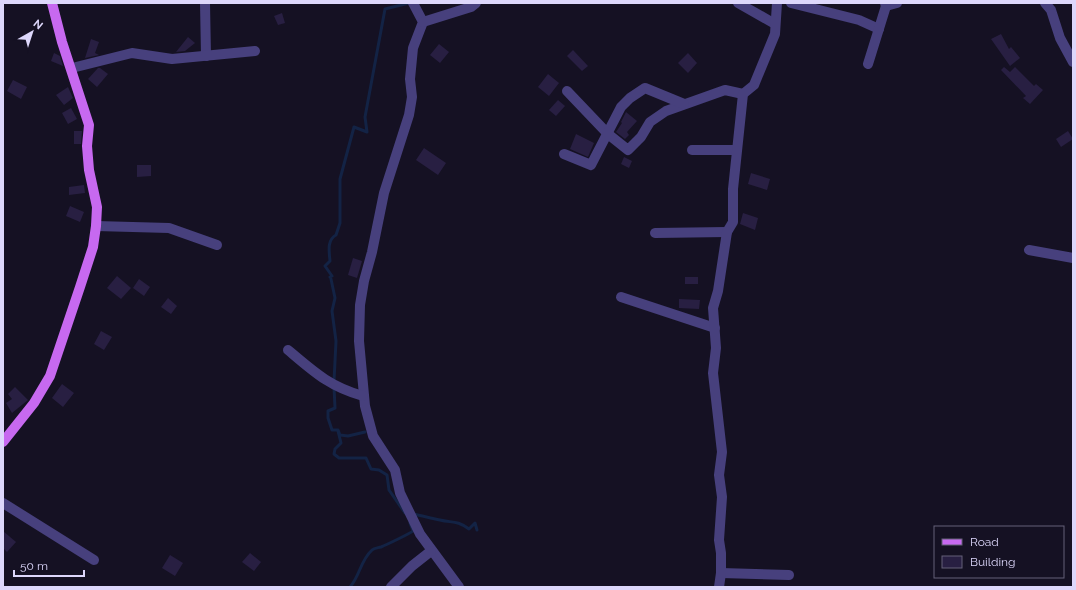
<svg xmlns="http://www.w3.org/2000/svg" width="1076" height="590" viewBox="0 0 1076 590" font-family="Raleway,sans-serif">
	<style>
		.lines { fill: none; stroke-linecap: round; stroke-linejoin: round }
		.stream { stroke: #132345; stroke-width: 3 }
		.building { fill: #281f42 }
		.minor { stroke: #47407d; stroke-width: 10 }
		.major { stroke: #c769f0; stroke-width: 10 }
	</style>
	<rect width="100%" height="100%" fill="#151123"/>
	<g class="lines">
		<g class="stream">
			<path d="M330,277l2,-1 -7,-10 5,-5c-1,-10 -3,-21 6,-26l4,-12v-44l14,-52 13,5 -2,-15 20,-108 24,-6"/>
			<polyline points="331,279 335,298 332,311 336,341 334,381"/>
			<polyline points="334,387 335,408 328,411 328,418 332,430 338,430 340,435 348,436 365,432"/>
			<polyline points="338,431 341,443 335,449 334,454 339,458 366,458 371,469 379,470 387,475 389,490 405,513"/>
			<path d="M413,514c10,2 17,4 27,6 12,3 17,0 29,9l6,-6 2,7"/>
			<path d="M350,587c10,-11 10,-26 22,-37 2,-2 5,-2 9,-3 5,-2 30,-14 32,-16l-3,-8"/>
		</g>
	</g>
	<g class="building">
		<polygon points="282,13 285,23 278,25 274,16"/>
		<polygon points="1001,34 1009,49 1011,47 1020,58 1010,66 991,39"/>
		<polygon points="188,37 195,43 185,51 176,52"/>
		<polygon points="91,39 99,42 95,53 99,55 85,58"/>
		<polygon points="439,44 449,52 440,63 430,55"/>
		<polygon points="573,50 588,66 582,71 567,56"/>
		<polygon points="54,53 60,56 63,66 51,61"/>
		<polygon points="688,53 697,63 688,73 678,63"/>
		<polygon points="1004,67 1010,72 1015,67 1034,86 1036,84 1043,90 1030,104 1023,98 1026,96 1001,70"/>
		<polygon points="98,68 100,68 108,74 97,87 88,79"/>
		<polygon points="548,74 559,83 549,96 538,87"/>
		<polygon points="13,80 27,87 21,99 7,91"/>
		<polygon points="68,87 73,98 64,105 56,95"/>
		<polygon points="558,100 565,106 556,116 549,110"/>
		<polygon points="71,108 77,119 68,124 62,113"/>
		<polygon points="626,112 637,121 627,132 629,135 625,139 616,132 622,123 621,122"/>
		<polygon points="74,131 82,131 81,144 74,144"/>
		<polygon points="1068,131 1073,139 1061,147 1056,139"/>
		<polygon points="576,134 594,143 588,157 570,149"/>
		<polygon points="424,148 446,163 438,175 416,160"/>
		<polygon points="624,157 632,161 629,168 621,164"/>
		<polygon points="137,165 151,165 151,176 137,177"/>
		<polygon points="751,173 770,179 767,190 748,184"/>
		<polygon points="84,185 85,193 69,195 69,187"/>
		<polygon points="70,206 84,212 80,222 66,216"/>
		<polygon points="743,213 758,218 755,230 740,224"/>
		<polygon points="353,258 362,261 357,278 348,275"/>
		<polygon points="117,276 131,288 121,299 107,288"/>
		<rect x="685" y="277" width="13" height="7"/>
		<polygon points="139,279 150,287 144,296 133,288"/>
		<polygon points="168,298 177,306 171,314 161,307"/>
		<polygon points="679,299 700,300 699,309 679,308"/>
		<polygon points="101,331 112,337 104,350 94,344"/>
		<polygon points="62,384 74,393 63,407 52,398"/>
		<polygon points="15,387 28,400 12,413 6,403 12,399 8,394"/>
		<polygon points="3,531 16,542 7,552 3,548"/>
		<polygon points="250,553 261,562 254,571 242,562"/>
		<polygon points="170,555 183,563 175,576 162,568"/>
	</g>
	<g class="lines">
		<g class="minor">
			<polyline points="205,3 206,56"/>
			<polyline points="413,3 423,22 413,48 410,79 412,97 409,115 384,193 372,252 364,281 360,305 359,341 365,406 373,436 395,470 400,493 420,534 459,587"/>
			<polyline points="738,3 775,24"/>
			<polyline points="791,3 859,20 879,29"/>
			<polyline points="885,3 886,6 897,3"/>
			<polyline points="1045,3 1051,10 1060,38 1073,62"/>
			<polyline points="423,22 471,7 476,3"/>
			<polyline points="868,64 886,6"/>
			<polyline points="72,68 132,53 172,59 255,51"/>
			<polyline points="567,91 608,134 628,150 641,137 650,122 666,111 725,90 743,94"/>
			<polyline points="692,150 736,150"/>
			<polyline points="564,154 591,165 621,107 630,98 645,88 684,104"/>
			<polyline points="96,226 169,228 217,245"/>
			<polyline points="655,233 727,232"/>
			<polyline points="1029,250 1073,258"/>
			<polyline points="621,297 715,328"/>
			<path d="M288,350c26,22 42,37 75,46"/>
			<polyline points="3,503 94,560"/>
			<polyline points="721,573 789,575"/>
			<polyline points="391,587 412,566 431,551"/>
			<polyline points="719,587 721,573 721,553 719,540 722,497 719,475 722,452 713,373 716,348 713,308 718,291 727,232 733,222 733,189 743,94 754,85 775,34 777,3"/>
		</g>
		<polyline class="major" points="3,442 34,403 50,376 80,287 93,247 96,226 97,207 89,170 87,146 89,125 62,42 52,3"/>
	</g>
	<rect width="1076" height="590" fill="none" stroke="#ddd7fb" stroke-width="8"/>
	<rect x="934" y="526" width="130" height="52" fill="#151123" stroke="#656079"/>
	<rect x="942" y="539" width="20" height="6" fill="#c769f0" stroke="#656079"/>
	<text x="970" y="546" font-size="12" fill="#ddd7fb">Road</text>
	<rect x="942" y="556" width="20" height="12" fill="#281f42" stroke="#656079"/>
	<text x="970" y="566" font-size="12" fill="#ddd7fb">Building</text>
	<g transform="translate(32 32) rotate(39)" stroke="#151123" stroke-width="3" paint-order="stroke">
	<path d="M0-3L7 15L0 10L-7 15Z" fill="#ddd7fb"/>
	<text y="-6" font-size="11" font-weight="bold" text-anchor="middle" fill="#ddd7fb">N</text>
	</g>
	<path d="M14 570v6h70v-6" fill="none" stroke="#ddd7fb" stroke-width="2"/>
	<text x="20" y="570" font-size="12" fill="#ddd7fb" stroke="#151123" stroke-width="3" paint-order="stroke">50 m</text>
</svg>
